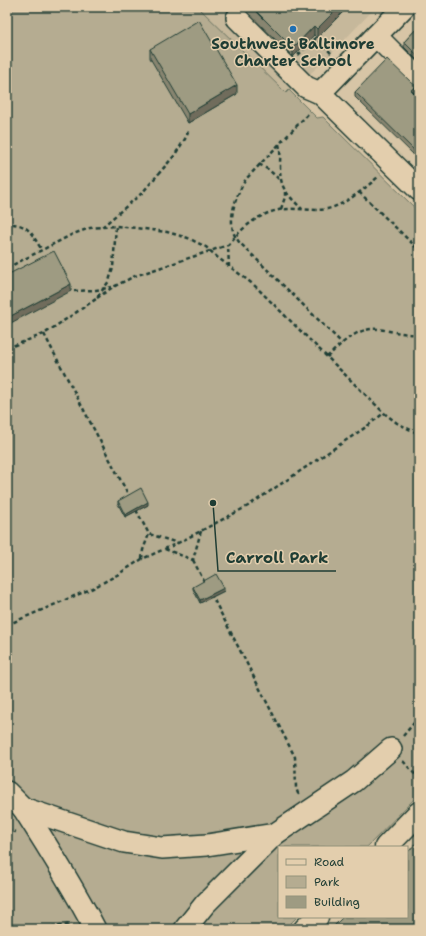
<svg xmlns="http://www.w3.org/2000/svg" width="426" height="936" viewBox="0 0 426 936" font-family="'Shantell Sans',sans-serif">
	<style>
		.built { fill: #c6b89b }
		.green { fill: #b5ac91; stroke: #6a7462 }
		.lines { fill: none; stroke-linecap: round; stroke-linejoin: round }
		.minor-casing { stroke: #1f3d34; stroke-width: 24 }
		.major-casing { stroke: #1f3d34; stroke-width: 25 }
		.path { stroke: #1f3d34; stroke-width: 2.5; stroke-dasharray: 4 3; stroke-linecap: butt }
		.minor { stroke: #e3cead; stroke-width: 21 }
		.major { stroke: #e3cead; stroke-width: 22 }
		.wall { fill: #888570; stroke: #1f3d34 }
		.shaded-wall { fill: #6f6c5b; stroke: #1f3d34 }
		.building { fill: #9e9b82; stroke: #1f3d34 }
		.poi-dot { fill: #1f6fb2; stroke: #e3cead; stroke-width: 1.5 }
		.labels { text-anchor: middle; stroke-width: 3; stroke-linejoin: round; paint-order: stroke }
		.poi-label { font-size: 15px; font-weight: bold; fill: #1f3d34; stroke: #e3cead }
		.leader { fill: none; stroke: #1f3d34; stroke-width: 1.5 }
		.callout-dot { fill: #1f3d34; stroke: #e3cead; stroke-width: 1.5 }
		.callout-label { font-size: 16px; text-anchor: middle; font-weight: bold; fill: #1f3d34; stroke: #e3cead; stroke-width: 3; stroke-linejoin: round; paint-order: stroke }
	</style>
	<rect width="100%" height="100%" fill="#d7c5a6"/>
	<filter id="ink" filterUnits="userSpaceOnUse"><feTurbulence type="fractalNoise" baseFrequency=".025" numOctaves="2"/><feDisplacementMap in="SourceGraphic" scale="8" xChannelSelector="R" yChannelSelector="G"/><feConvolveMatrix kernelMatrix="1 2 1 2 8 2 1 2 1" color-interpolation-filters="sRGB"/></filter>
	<g filter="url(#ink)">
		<polygon class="built" points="195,7 376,7 326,59 286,96"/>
		<polygon class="green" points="7,7 198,7 286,93 289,90 317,118 323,117 419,212 419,794 367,847 279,847 279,917 297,917 285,929 7,929"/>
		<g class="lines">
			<g class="minor-casing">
				<g id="minor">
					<polyline points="237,18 306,87 320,93 419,190"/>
					<polyline points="376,36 419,79"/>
					<polyline points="320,93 404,7"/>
					<polyline points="7,792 23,808 124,842 162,848 207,845 275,834"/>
					<path d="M23,808c25,39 50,79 72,121"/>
					<polyline points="185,929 205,904 275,834 354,781 391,749"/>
				</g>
			</g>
			<g class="major-casing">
				<g id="major">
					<polyline points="386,847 419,813"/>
					<polyline points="305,929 317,917"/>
				</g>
			</g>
			<g class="path">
				<polyline points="298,55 316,38 332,54"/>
				<path d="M308,114l-62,65c-9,15 -17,34 -13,52 1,4 4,8 6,11l103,101"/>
				<path d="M279,144c2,8 1,14 1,22 0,23 6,27 22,43"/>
				<polyline points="259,164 269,170 281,181"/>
				<polyline points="359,192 419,250"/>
				<polyline points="281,209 285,197 285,192"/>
				<polyline points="7,221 9,224"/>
				<path d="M7,227l2,-3c21,0 22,10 33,26"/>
				<polyline points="102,227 142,193 174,156 185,139 189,129"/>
				<path d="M229,267l-1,-22c17,-21 38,-38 68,-36 10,0 20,2 31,0 16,-3 39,-21 52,-33"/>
				<polyline points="7,268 73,234 90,228 116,226 136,228 167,232 188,238 206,247 217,257 254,285 384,413 397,423 419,434"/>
				<polyline points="74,291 96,290 112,287"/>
				<polyline points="97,298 113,287 135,276 228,245"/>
				<polyline points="44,334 130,498"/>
				<polyline points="7,348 44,334 96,299 109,281 113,268 116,226"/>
				<path d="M327,357c14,-13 30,-30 51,-28 14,2 27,6 41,5"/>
				<polyline points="136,510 149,534 178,543"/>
				<polyline points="165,549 193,560 201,531"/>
				<polyline points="142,559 143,550 149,534"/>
				<polyline points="193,560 205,583"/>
				<polyline points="211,594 295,757 296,788 299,796"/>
				<polyline points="7,625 93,588 117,575 142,559 178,543 248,506 366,427 384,413"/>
				<polyline points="403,736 419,717"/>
				<polyline points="403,761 419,779"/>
				<polyline points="7,830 16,832"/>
				<polyline points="44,929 72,924"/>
			</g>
			<use href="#minor" class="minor"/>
			<use href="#major" class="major"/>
		</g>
		<g class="wall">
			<polygon points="239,7 348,7 317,38 314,35 293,57 245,10"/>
			<polygon points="419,26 419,62 404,47 404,42"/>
			<polygon points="150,49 237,94 188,123 150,58"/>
			<polygon points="416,91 414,93 419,98 419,160 355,97 355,92"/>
			<polygon points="118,501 148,505 125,517 118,504"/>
			<polygon points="193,587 224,591 200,603 193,589"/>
		</g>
		<g class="shaded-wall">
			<polygon points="339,7 348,7 317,38 317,29"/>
			<polygon points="314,26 314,35 293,57 293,48"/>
			<polygon points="237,85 237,94 188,123 188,114"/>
			<polygon points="416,86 416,91 411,95 411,90"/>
			<polygon points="71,284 71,291 7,325 7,318"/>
			<polygon points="148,502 148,505 125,517 125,515"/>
			<polygon points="224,588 224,591 200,603 200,600"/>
		</g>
		<g class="building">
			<polygon points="252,7 339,7 317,29 314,26 293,48"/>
			<polygon points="199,20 237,85 188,114 150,49"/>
			<polygon points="419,26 419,57 404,42"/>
			<polygon points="387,59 411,82 416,86 411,90 419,98 419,155 355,92"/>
			<polygon points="54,251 71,284 7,318 7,275"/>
			<polygon points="141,488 148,502 125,515 118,501"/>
			<polygon points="216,574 224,588 200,600 193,587"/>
			<polygon points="419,840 419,929 331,929 343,917 407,917 407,853"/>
		</g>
	</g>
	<circle class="poi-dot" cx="293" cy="29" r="4"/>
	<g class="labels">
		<g class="poi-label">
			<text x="293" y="49">Southwest Baltimore<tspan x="293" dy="17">Charter School</tspan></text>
		</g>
	</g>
	<path class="leader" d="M213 503L218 571H336"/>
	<circle class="callout-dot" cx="213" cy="503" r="4"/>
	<g class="callout-label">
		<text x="277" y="563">Carroll Park</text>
	</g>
	<rect width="426" height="936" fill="none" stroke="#e3cead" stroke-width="24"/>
	<rect x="12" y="12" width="402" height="912" fill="none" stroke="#1f3d34" stroke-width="1.5" filter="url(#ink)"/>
	<rect x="278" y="846" width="130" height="72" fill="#e3cead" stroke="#95947d"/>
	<rect x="286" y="859" width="20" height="6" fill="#e3cead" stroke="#95947d"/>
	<text x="314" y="866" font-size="12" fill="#1f3d34">Road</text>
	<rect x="286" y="876" width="20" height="12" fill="#b5ac91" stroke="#95947d"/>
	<text x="314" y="886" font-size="12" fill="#1f3d34">Park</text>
	<rect x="286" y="896" width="20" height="12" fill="#9e9b82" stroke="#95947d"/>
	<text x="314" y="906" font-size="12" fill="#1f3d34">Building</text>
</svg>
